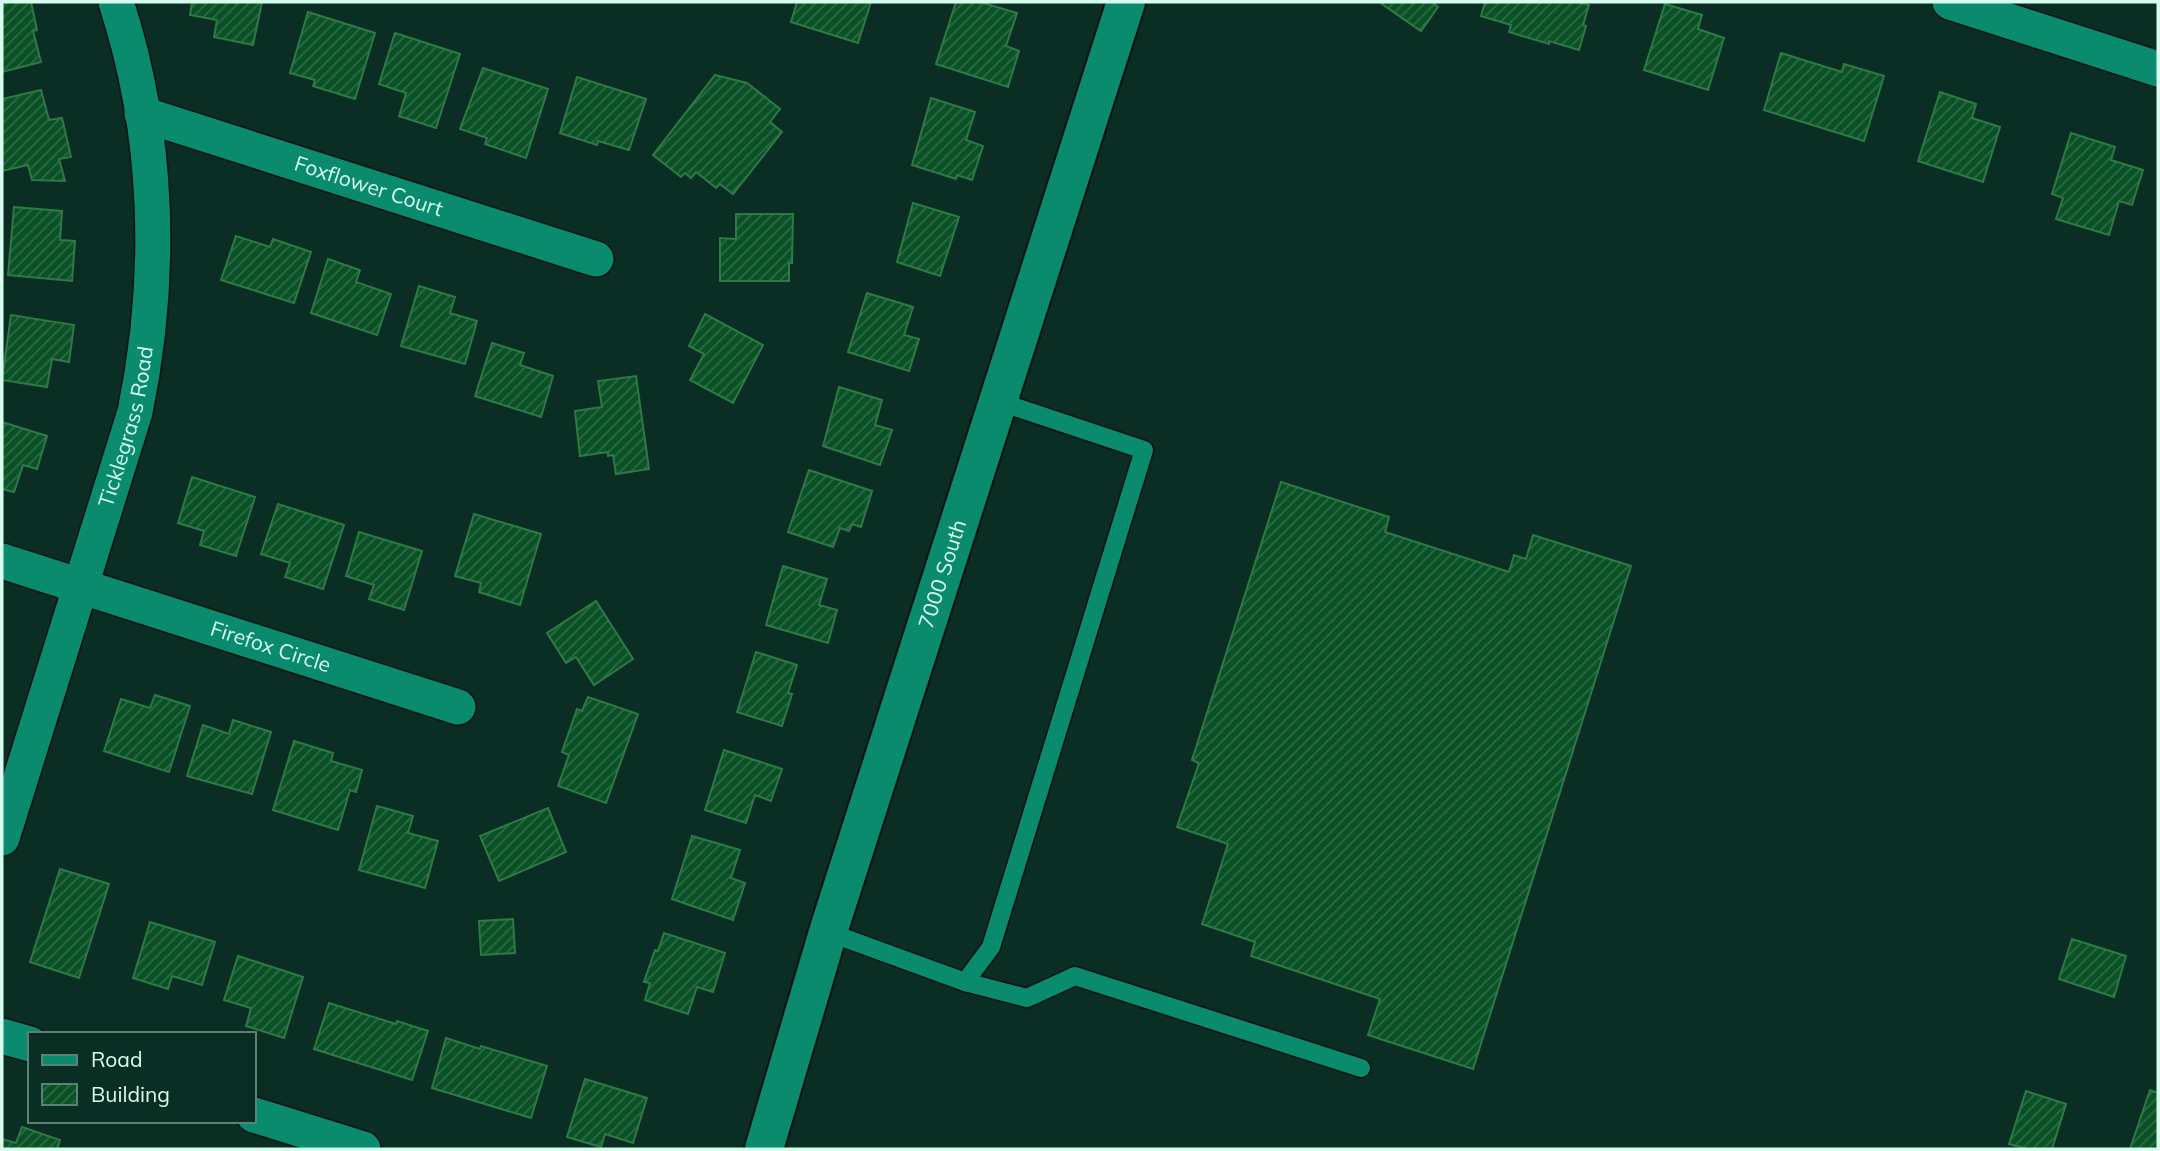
<svg xmlns="http://www.w3.org/2000/svg" width="2160" height="1151" viewBox="0 0 2160 1151" font-family="Mulish,sans-serif">
	<style>
		.building { fill: url(#building-hatch); stroke: #2f7946; stroke-width: 2 }
		.lines { fill: none; stroke-linecap: round; stroke-linejoin: round }
		.service-casing { stroke: #06130e; stroke-width: 21 }
		.minor-casing { stroke: #06130e; stroke-width: 38 }
		.tertiary-casing { stroke: #06130e; stroke-width: 42 }
		.service { stroke: #0a8b6d; stroke-width: 18 }
		.minor { stroke: #0a8b6d; stroke-width: 35 }
		.tertiary { stroke: #0a8b6d; stroke-width: 38 }
		.labels { text-anchor: middle; stroke-width: 6; stroke-linejoin: round; paint-order: stroke }
		.street-label { font-size: 21px; fill: #d6fdee; stroke: #0b2e24 }
	</style>
	<defs>
		<pattern id="building-hatch" width="6" height="6" patternUnits="userSpaceOnUse" patternTransform="scale(1.75)"><rect width="6" height="6" fill="#0a5126"/><path d="M-1 1l2-2M0 6l6-6M5 7l2-2" fill="none" stroke="#2d6b46"/></pattern>
	</defs>
	<rect width="100%" height="100%" fill="#0b2e24"/>
	<g class="building">
		<polygon points="2,2 31,2 37,30 33,31 41,62 2,72"/>
		<polygon points="192,2 262,2 253,45 214,37 217,20 190,15"/>
		<polygon points="797,2 871,2 858,43 791,22"/>
		<polygon points="956,2 980,2 1017,13 1006,46 1019,51 1008,87 936,64"/>
		<polygon points="1379,2 1436,2 1434,4 1438,7 1421,31"/>
		<polygon points="1485,2 1577,2 1589,5 1583,25 1586,26 1579,50 1549,41 1549,44 1509,32 1511,25 1481,16"/>
		<polygon points="1665,4 1702,15 1698,29 1724,38 1708,90 1644,70"/>
		<polygon points="308,12 375,33 355,99 313,86 315,80 290,73"/>
		<polygon points="395,33 460,54 436,128 399,116 406,93 379,84"/>
		<polygon points="1781,53 1842,72 1844,64 1884,76 1864,141 1764,110"/>
		<polygon points="483,68 548,89 526,158 485,144 487,138 460,129"/>
		<polygon points="715,75 747,83 780,109 770,122 782,132 733,194 720,184 716,188 696,172 691,178 685,173 681,177 653,155"/>
		<polygon points="577,77 646,99 629,150 598,141 597,145 560,133"/>
		<polygon points="41,90 49,120 62,118 71,157 59,159 65,181 32,180 28,165 2,171 2,99"/>
		<polygon points="1940,92 1976,104 1972,118 2000,127 1983,182 1918,161"/>
		<polygon points="931,98 975,112 966,140 983,146 972,180 957,175 956,179 912,165"/>
		<polygon points="2071,133 2115,147 2111,160 2143,170 2132,205 2119,201 2109,235 2056,219 2063,198 2052,194"/>
		<polygon points="913,203 959,217 940,276 897,262"/>
		<polygon points="14,207 62,211 60,240 75,241 72,281 8,275"/>
		<polygon points="736,214 793,214 792,263 789,263 789,281 720,281 720,238 736,239"/>
		<polygon points="236,236 270,247 273,239 311,252 294,303 221,280"/>
		<polygon points="328,259 360,270 356,282 391,294 377,335 311,313"/>
		<polygon points="419,286 455,297 450,313 477,321 465,364 401,346"/>
		<polygon points="867,293 913,307 904,335 919,339 909,371 848,352"/>
		<polygon points="705,314 763,345 733,403 690,380 704,354 689,346"/>
		<polygon points="11,315 74,325 69,362 52,359 47,387 2,380"/>
		<polygon points="492,343 524,353 520,365 553,376 541,417 475,396"/>
		<polygon points="636,376 649,469 616,474 613,455 608,456 608,452 580,456 575,411 602,407 598,381"/>
		<polygon points="839,387 882,400 875,425 892,430 880,465 823,446"/>
		<polygon points="2,422 47,436 37,469 23,465 14,492 2,489"/>
		<polygon points="809,470 872,491 861,527 852,524 849,531 840,528 833,547 788,532"/>
		<polygon points="192,477 255,497 236,556 200,545 204,531 178,523"/>
		<polygon points="1281,482 1389,517 1385,532 1509,572 1514,555 1526,559 1533,535 1631,566 1473,1069 1368,1035 1380,999 1251,956 1255,942 1202,924 1228,844 1177,827 1199,763 1192,760"/>
		<polygon points="278,504 344,525 323,589 285,577 290,563 261,554"/>
		<polygon points="474,514 541,534 520,605 479,592 481,583 455,576"/>
		<polygon points="359,532 422,551 404,610 369,599 374,585 346,576"/>
		<polygon points="783,566 827,579 819,605 837,610 828,643 766,625"/>
		<polygon points="596,601 633,659 594,685 576,657 566,663 547,633"/>
		<polygon points="756,652 797,665 788,693 792,694 782,726 737,712"/>
		<polygon points="155,695 190,706 169,772 104,751 121,699 150,708"/>
		<polygon points="588,697 638,714 606,803 558,786 569,755 562,752 577,709 582,711"/>
		<polygon points="233,720 271,732 252,794 187,776 203,725 229,734"/>
		<polygon points="294,741 333,753 331,761 362,770 356,792 350,790 338,830 273,810"/>
		<polygon points="724,750 782,769 771,801 755,795 746,823 705,810"/>
		<polygon points="377,806 413,816 408,833 438,841 425,888 359,870"/>
		<polygon points="548,808 566,852 499,881 480,836"/>
		<polygon points="692,836 740,850 731,878 745,883 733,920 672,899"/>
		<polygon points="60,869 109,884 79,978 30,962"/>
		<polygon points="513,919 515,953 481,955 479,921"/>
		<polygon points="150,922 215,942 202,985 172,976 168,989 133,978"/>
		<polygon points="664,933 725,953 713,992 697,987 688,1014 645,1000 650,983 644,982 655,950 658,951"/>
		<polygon points="2072,939 2126,956 2114,997 2059,979"/>
		<polygon points="238,956 303,977 284,1038 246,1026 251,1008 224,1000"/>
		<polygon points="329,1003 396,1024 397,1021 428,1031 412,1080 314,1049"/>
		<polygon points="446,1038 480,1049 481,1046 547,1066 531,1118 432,1088"/>
		<polygon points="585,1079 647,1098 633,1143 605,1134 601,1147 567,1137"/>
		<polygon points="2150,1090 2158,1093 2158,1149 2130,1149"/>
		<polygon points="2026,1091 2066,1104 2052,1149 2028,1149 2009,1144"/>
		<polygon points="22,1127 60,1140 57,1149 2,1149 2,1139 16,1143"/>
	</g>
	<g class="lines">
		<g class="service-casing">
			<g id="service">
				<polyline points="828,932 965,982 991,947 1144,450 997,401"/>
				<polyline points="965,982 1027,998 1075,976 1361,1068"/>
			</g>
		</g>
		<g class="minor-casing">
			<g id="minor">
				<polyline points="1950,2 2158,69"/>
				<path id="s1" d="M142,114l454,145"/>
				<path id="s2" d="M2,561l456,146"/>
				<path id="s3" d="M2,838l133,-426c28,-136 24,-278 -19,-410"/>
				<polyline points="2,1036 30,1044"/>
				<polyline points="254,1115 363,1149"/>
			</g>
		</g>
		<g class="tertiary-casing">
			<g id="tertiary">
				<path id="s4" d="M764,1149l64,-217 298,-930"/>
			</g>
		</g>
		<use href="#service" class="service"/>
		<use href="#minor" class="minor"/>
		<use href="#tertiary" class="tertiary"/>
	</g>
	<g class="labels">
		<g class="street-label">
			<text dy="7" stroke="none"><textPath href="#s1" startOffset="238">Foxflower Court</textPath></text>
			<text dy="7" stroke="none"><textPath href="#s3" startOffset="430">Ticklegrass Road</textPath></text>
			<text dy="7" stroke="none"><textPath href="#s4" startOffset="602">7000 South</textPath></text>
			<text dy="7" stroke="none"><textPath href="#s2" startOffset="282">Firefox Circle</textPath></text>
		</g>
	</g>
	<rect width="2160" height="1151" fill="none" stroke="#d6fdee" stroke-width="7"/>
	<rect x="28" y="1032" width="228" height="91" fill="#0b2e24" stroke="#5c8175" stroke-width="2"/>
	<rect x="42" y="1055" width="35" height="10" fill="#0a8b6d" stroke="#5c8175" stroke-width="2"/>
	<text x="91" y="1067" font-size="21" fill="#d6fdee">Road</text>
	<rect x="42" y="1084" width="35" height="21" fill="url(#building-hatch)" stroke="#5c8175" stroke-width="2"/>
	<text x="91" y="1102" font-size="21" fill="#d6fdee">Building</text>
</svg>
